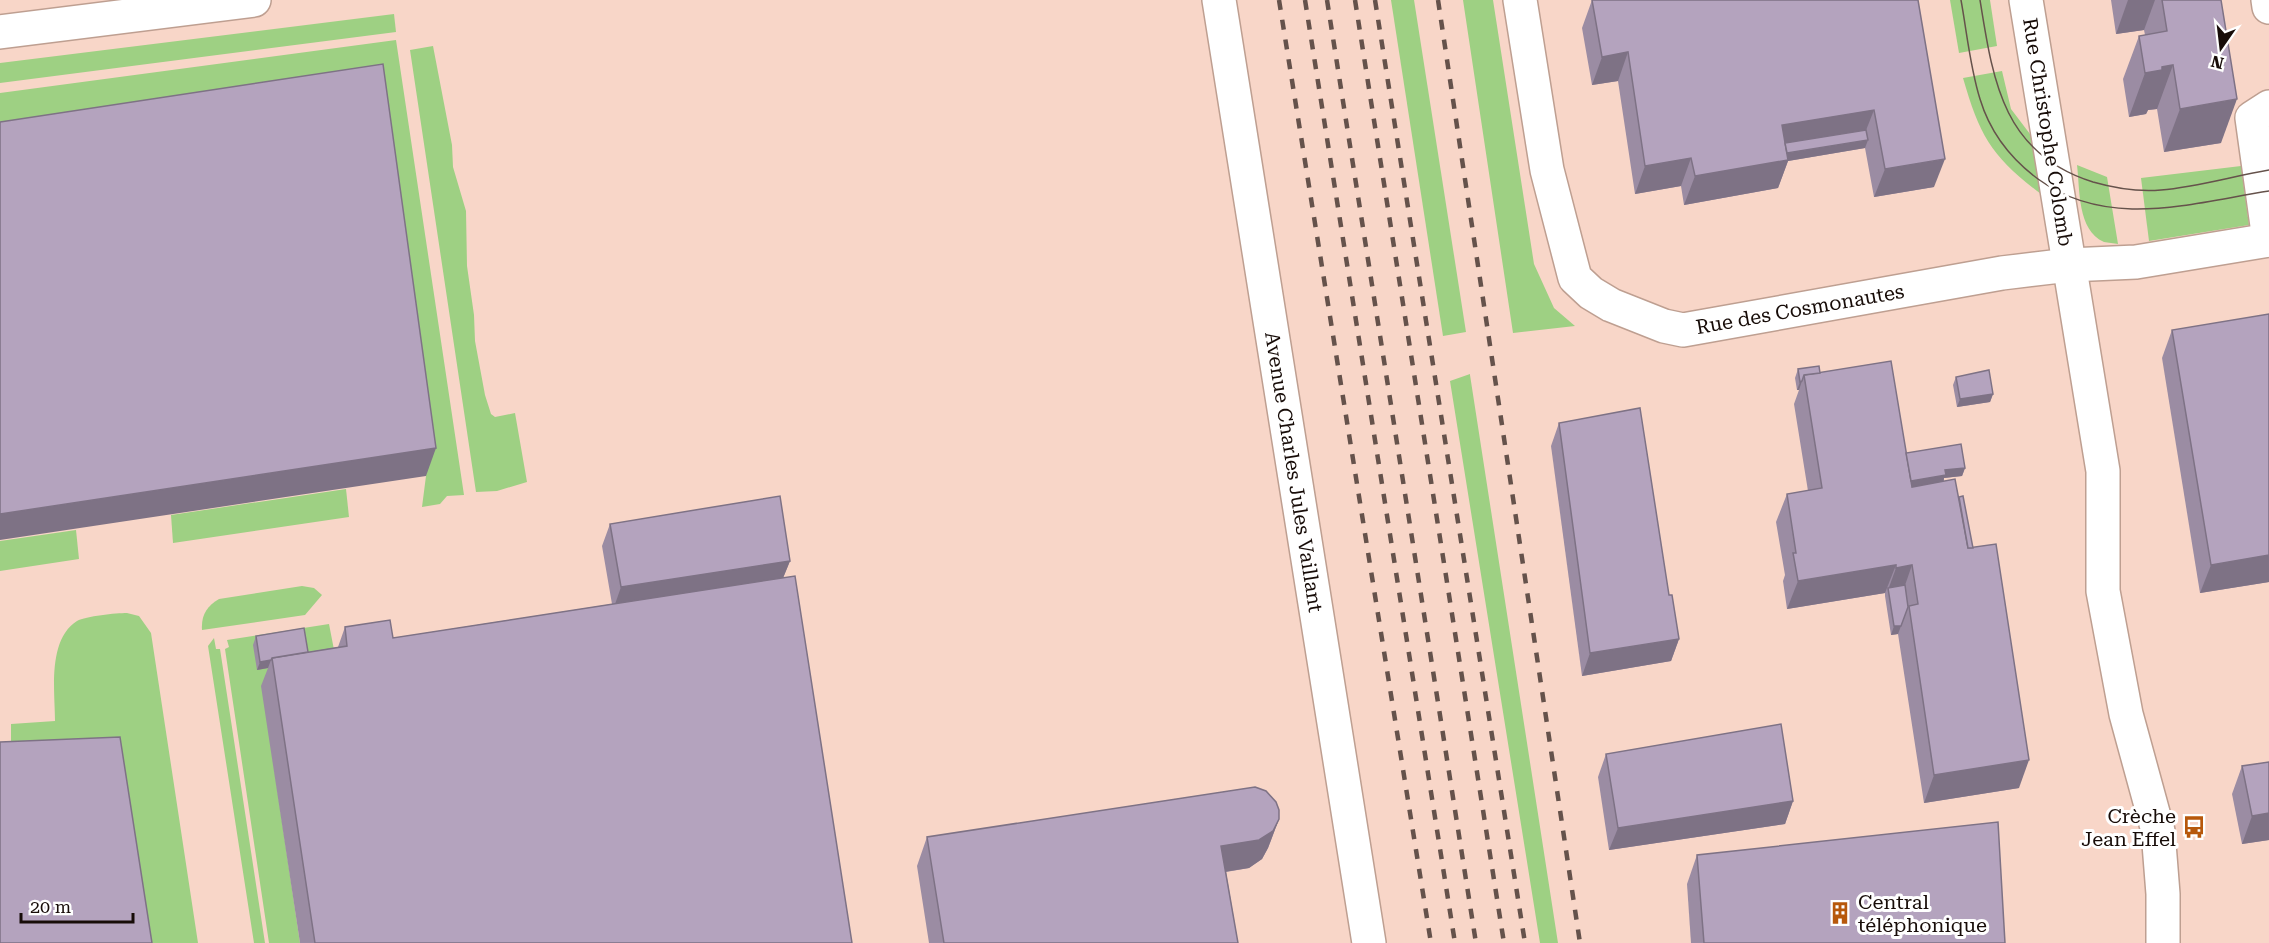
<svg xmlns="http://www.w3.org/2000/svg" width="2269" height="943" viewBox="0 0 2269 943" font-family="'Roboto Serif',serif">
	<style>
		.green { fill: #9ed083 }
		.lines { fill: none; stroke-linecap: round; stroke-linejoin: round }
		.minor-casing { stroke: #be9f91; stroke-width: 36 }
		.minor { stroke: #fff; stroke-width: 33 }
		.tram { stroke: #65524b; stroke-width: 1.5 }
		.rail { stroke: #65524b; stroke-width: 4.5; stroke-dasharray: 10 10; stroke-linecap: butt }
		.wall { fill: #9b8ca3 }
		.shaded-wall { fill: #7e7285 }
		.building { fill: #b4a3be; stroke: #7e7285; stroke-width: 1.5 }
		.labels { text-anchor: middle; stroke-width: 6; stroke-linejoin: round; paint-order: stroke }
		.street-label { font-size: 20px; fill: #170c08; stroke: #fff }
		.poi-label { font-size: 20px; fill: #170c08; stroke: #fff; text-anchor: end }
	</style>
	<rect width="100%" height="100%" fill="#f8d6c8"/>
	<g class="green">
		<polygon points="1391,0 1414,0 1466,332 1443,336"/>
		<polygon points="1463,0 1493,0 1534,264 1554,308 1575,326 1513,333"/>
		<polygon points="1950,0 1990,0 1997,46 1959,53"/>
		<polygon points="394,14 396,32 0,83 0,63"/>
		<polygon points="396,40 464,495 447,496 440,504 422,507 426,476 0,149 0,93"/>
		<polygon points="433,46 452,145 453,167 466,211 467,266 474,315 475,341 485,395 491,414 495,417 515,413 527,482 497,491 476,492 410,50"/>
		<path d="M2002,71l9,38 22,29 8,56c-49,-37 -61,-57 -78,-116z"/>
		<path d="M2077,165l30,12 11,67c-4,-1 -10,-1 -14,-2 -27,-12 -24,-53 -27,-77z"/>
		<polygon points="2241,166 2249,225 2149,241 2141,178"/>
		<polygon points="1470,374 1470,375 1558,943 1540,943 1450,381"/>
		<polygon points="346,489 349,517 173,543 171,515"/>
		<polygon points="76,530 79,559 0,571 0,541"/>
		<path d="M302,586l12,2 8,7 -17,20 -103,15c-1,-15 5,-24 17,-31z"/>
		<path d="M127,613l12,3 12,17 47,310h-58l-129,-198v-21l44,-3c0,-29 -8,-81 22,-100 9,-5 39,-8 50,-8z"/>
		<polygon points="329,624 335,655 262,686 300,943 269,943 225,649 229,647 227,640"/>
		<polygon points="214,638 216,649 220,649 265,943 254,943 208,646"/>
	</g>
	<g class="lines">
		<g class="minor-casing">
			<g id="minor">
				<polyline points="1219,0 1369,943"/>
				<polyline points="1520,0 1547,170 1575,278 1591,293 1611,305 1664,326 1683,330 2002,273 2069,265 2136,262 2269,240"/>
				<polyline points="2026,0 2103,471 2103,591 2126,714 2158,831 2163,894 2163,943"/>
				<polyline points="2268,0 2269,7"/>
				<polyline points="0,32 254,0"/>
				<polyline points="2269,240 2252,118 2269,107"/>
			</g>
		</g>
		<use href="#minor" class="minor"/>
		<g class="tram">
			<path d="M1961,0c6,33 9,67 19,99 10,33 31,60 58,80 70,51 153,24 231,12"/>
			<path d="M1980,0c13,81 23,154 113,182 21,6 45,10 68,8 36,-3 72,-14 108,-20"/>
		</g>
		<g class="rail">
			<polyline points="1279,0 1431,943"/>
			<polyline points="1305,0 1455,943"/>
			<polyline points="1327,0 1476,943"/>
			<polyline points="1355,0 1504,943"/>
			<polyline points="1375,0 1525,943"/>
			<polyline points="1438,0 1580,943"/>
		</g>
	</g>
	<g class="wall">
		<polygon points="1592,0 1918,0 1934,187 1874,197 1865,148 1788,161 1778,188 1684,205 1681,186 1635,194 1618,81 1592,85 1582,28"/>
		<polygon points="2111,0 2221,0 2221,143 2164,152 2157,109 2148,110 2146,114 2129,117 2123,79 2139,36 2145,35 2144,30 2116,34"/>
		<polygon points="2172,330 2269,582 2200,593 2162,358"/>
		<polygon points="1798,369 1820,373 1906,453 1965,468 1962,476 1944,478 1944,481 2019,788 1924,803 1898,634 1891,635 1885,596 1885,593 1787,609 1783,581 1785,575 1776,522 1787,494 1808,491 1794,404 1799,390 1797,390 1795,378"/>
		<polygon points="1956,377 1993,394 1990,402 1957,407 1953,385"/>
		<polygon points="1559,423 1669,595 1679,639 1671,661 1582,676 1551,446"/>
		<polygon points="610,524 790,561 783,578 852,943 300,943 261,686 268,668 257,670 253,645 256,636 308,652 338,647 345,627 393,638 612,604 602,546"/>
		<polygon points="1606,754 1793,801 1785,824 1609,850 1598,777"/>
		<polygon points="2269,762 2269,840 2242,844 2232,794 2242,766"/>
		<polygon points="1279,819 1268,848 1262,859 1249,868 1226,872 1238,943 929,943 917,866 927,837"/>
		<polygon points="1697,855 2005,943 1691,943 1687,884"/>
	</g>
	<g class="shaded-wall">
		<polygon points="2128,0 2155,0 2144,30 2116,34"/>
		<polygon points="1628,52 1618,81 1592,85 1602,57"/>
		<polygon points="2173,65 2157,109 2148,110 2146,114 2129,117 2145,73 2162,67"/>
		<polygon points="2237,99 2221,143 2164,152 2180,109"/>
		<polygon points="1874,110 1863,138 1776,152 1782,125"/>
		<polygon points="1868,140 1865,148 1788,161 1778,188 1684,205 1695,176 1776,155"/>
		<polygon points="1691,158 1681,186 1635,194 1645,166"/>
		<polygon points="1945,159 1934,187 1874,197 1885,169"/>
		<polygon points="1802,381 1799,390 1797,390 1800,382"/>
		<polygon points="1993,394 1990,402 1957,407 1960,399"/>
		<polygon points="436,448 426,476 0,540 0,514"/>
		<polygon points="1965,468 1962,476 1944,478 1943,483 1905,489 1908,481 1945,470"/>
		<polygon points="2269,555 2269,582 2200,593 2211,565"/>
		<polygon points="790,561 781,583 613,610 621,587"/>
		<polygon points="1896,565 1885,593 1787,609 1798,581"/>
		<polygon points="1912,565 1902,594 1888,590 1896,568"/>
		<polygon points="1894,626 1901,626 1898,634 1891,635"/>
		<polygon points="1679,639 1671,661 1582,676 1590,653"/>
		<polygon points="271,660 268,668 257,670 260,662"/>
		<polygon points="2029,760 2019,788 1924,803 1934,775"/>
		<polygon points="1793,801 1785,824 1609,850 1618,828"/>
		<polygon points="2269,813 2269,840 2242,844 2252,816"/>
		<polygon points="1279,819 1268,848 1262,859 1249,868 1211,874 1221,846"/>
	</g>
	<g class="building">
		<polygon points="1592,0 1918,0 1945,159 1885,169 1874,110 1782,125 1788,160 1695,176 1691,158 1645,166 1628,52 1602,57"/>
		<polygon points="2162,0 2221,0 2237,99 2180,109 2173,65 2162,67 2162,70 2145,73 2139,36 2167,31"/>
		<polygon points="383,64 436,448 0,514 0,122"/>
		<polygon points="1866,130 1868,140 1787,153 1785,143"/>
		<polygon points="2269,314 2269,555 2211,565 2172,330"/>
		<polygon points="1891,361 1912,487 1955,479 1968,548 1996,544 2029,760 1934,775 1909,606 1918,604 1912,565 1896,568 1896,565 1798,581 1793,553 1796,553 1787,494 1822,488 1804,375"/>
		<polygon points="1819,366 1820,373 1804,375 1802,381 1800,382 1798,369"/>
		<polygon points="1989,370 1993,394 1960,399 1956,377"/>
		<polygon points="1640,408 1669,595 1672,595 1679,639 1590,653 1559,423"/>
		<polygon points="1961,444 1965,468 1945,470 1946,475 1911,481 1906,453"/>
		<polygon points="780,496 790,561 621,587 610,524"/>
		<polygon points="1963,496 1973,548 1968,548 1959,497"/>
		<polygon points="795,576 852,943 315,943 272,658 347,646 345,627 390,620 393,638"/>
		<polygon points="1905,585 1908,607 1901,626 1894,626 1888,588"/>
		<polygon points="304,628 308,652 272,658 271,660 260,662 256,636"/>
		<polygon points="1781,724 1793,801 1618,828 1606,754"/>
		<polygon points="120,737 152,943 0,943 0,742"/>
		<polygon points="2269,762 2269,813 2252,816 2242,766"/>
		<polygon points="1255,787 1266,791 1276,802 1279,810 1279,819 1273,831 1259,840 1221,846 1238,943 944,943 927,837"/>
		<polygon points="1998,822 2005,943 1704,943 1697,855"/>
	</g>
	<defs>
		<g id="bus-bare" transform="scale(1.8)"><path d="M-5-6H5V4H4V6H2V4H-2V6H-4V4H-5ZM-3.5-4V0h7V-4ZM-3.5 1.2v1.5H-2V1.2ZM2 1.2v1.5H3.5V1.2Z" fill="#b7580b" stroke="#fff" stroke-width="2.5" paint-order="stroke"/></g>
		<g id="building-bare" transform="scale(1.8)"><path d="M-4-6H4V6H1V3H-1V6H-4ZM-2.5-4.3h1.7v1.8h-1.7ZM.8-4.3h1.7v1.8H.8ZM-2.5-1h1.7V.8h-1.7ZM.8-1h1.7V.8H.8Z" fill="#b7580b" stroke="#fff" stroke-width="2.5" paint-order="stroke"/></g>
	</defs>
	<g fill-rule="evenodd">
		<use href="#bus-bare" x="2194" y="827"/>
		<use href="#building-bare" x="1840" y="913"/>
	</g>
	<g class="labels">
		<g class="street-label">
			<text transform="translate(2048 132) rotate(81)" y="7">Rue Christophe Colomb</text>
			<text transform="translate(1800 309) rotate(-10)" y="7">Rue des Cosmonautes</text>
			<text transform="translate(1294 472) rotate(81)" y="7">Avenue Charles Jules Vaillant</text>
		</g>
		<g class="poi-label">
			<text x="2176" y="823">Crèche<tspan x="2176" dy="23">Jean Effel</tspan></text>
			<text x="1858" y="909" text-anchor="start">Central<tspan x="1858" dy="23">téléphonique</tspan></text>
		</g>
	</g>
	<g transform="translate(2221 48) rotate(194)" stroke="#ffffff" stroke-width="4.5" paint-order="stroke">
	<path d="M0-4.5L10 22L0 15L-10 22Z" fill="#170c08"/>
	<text y="-9" font-size="16" font-weight="bold" text-anchor="middle" fill="#170c08">N</text>
	</g>
	<path d="M21 913v9h112v-9" fill="none" stroke="#170c08" stroke-width="3"/>
	<text x="30" y="913" font-size="18" fill="#170c08" stroke="#ffffff" stroke-width="4.5" paint-order="stroke">20 m</text>
</svg>
